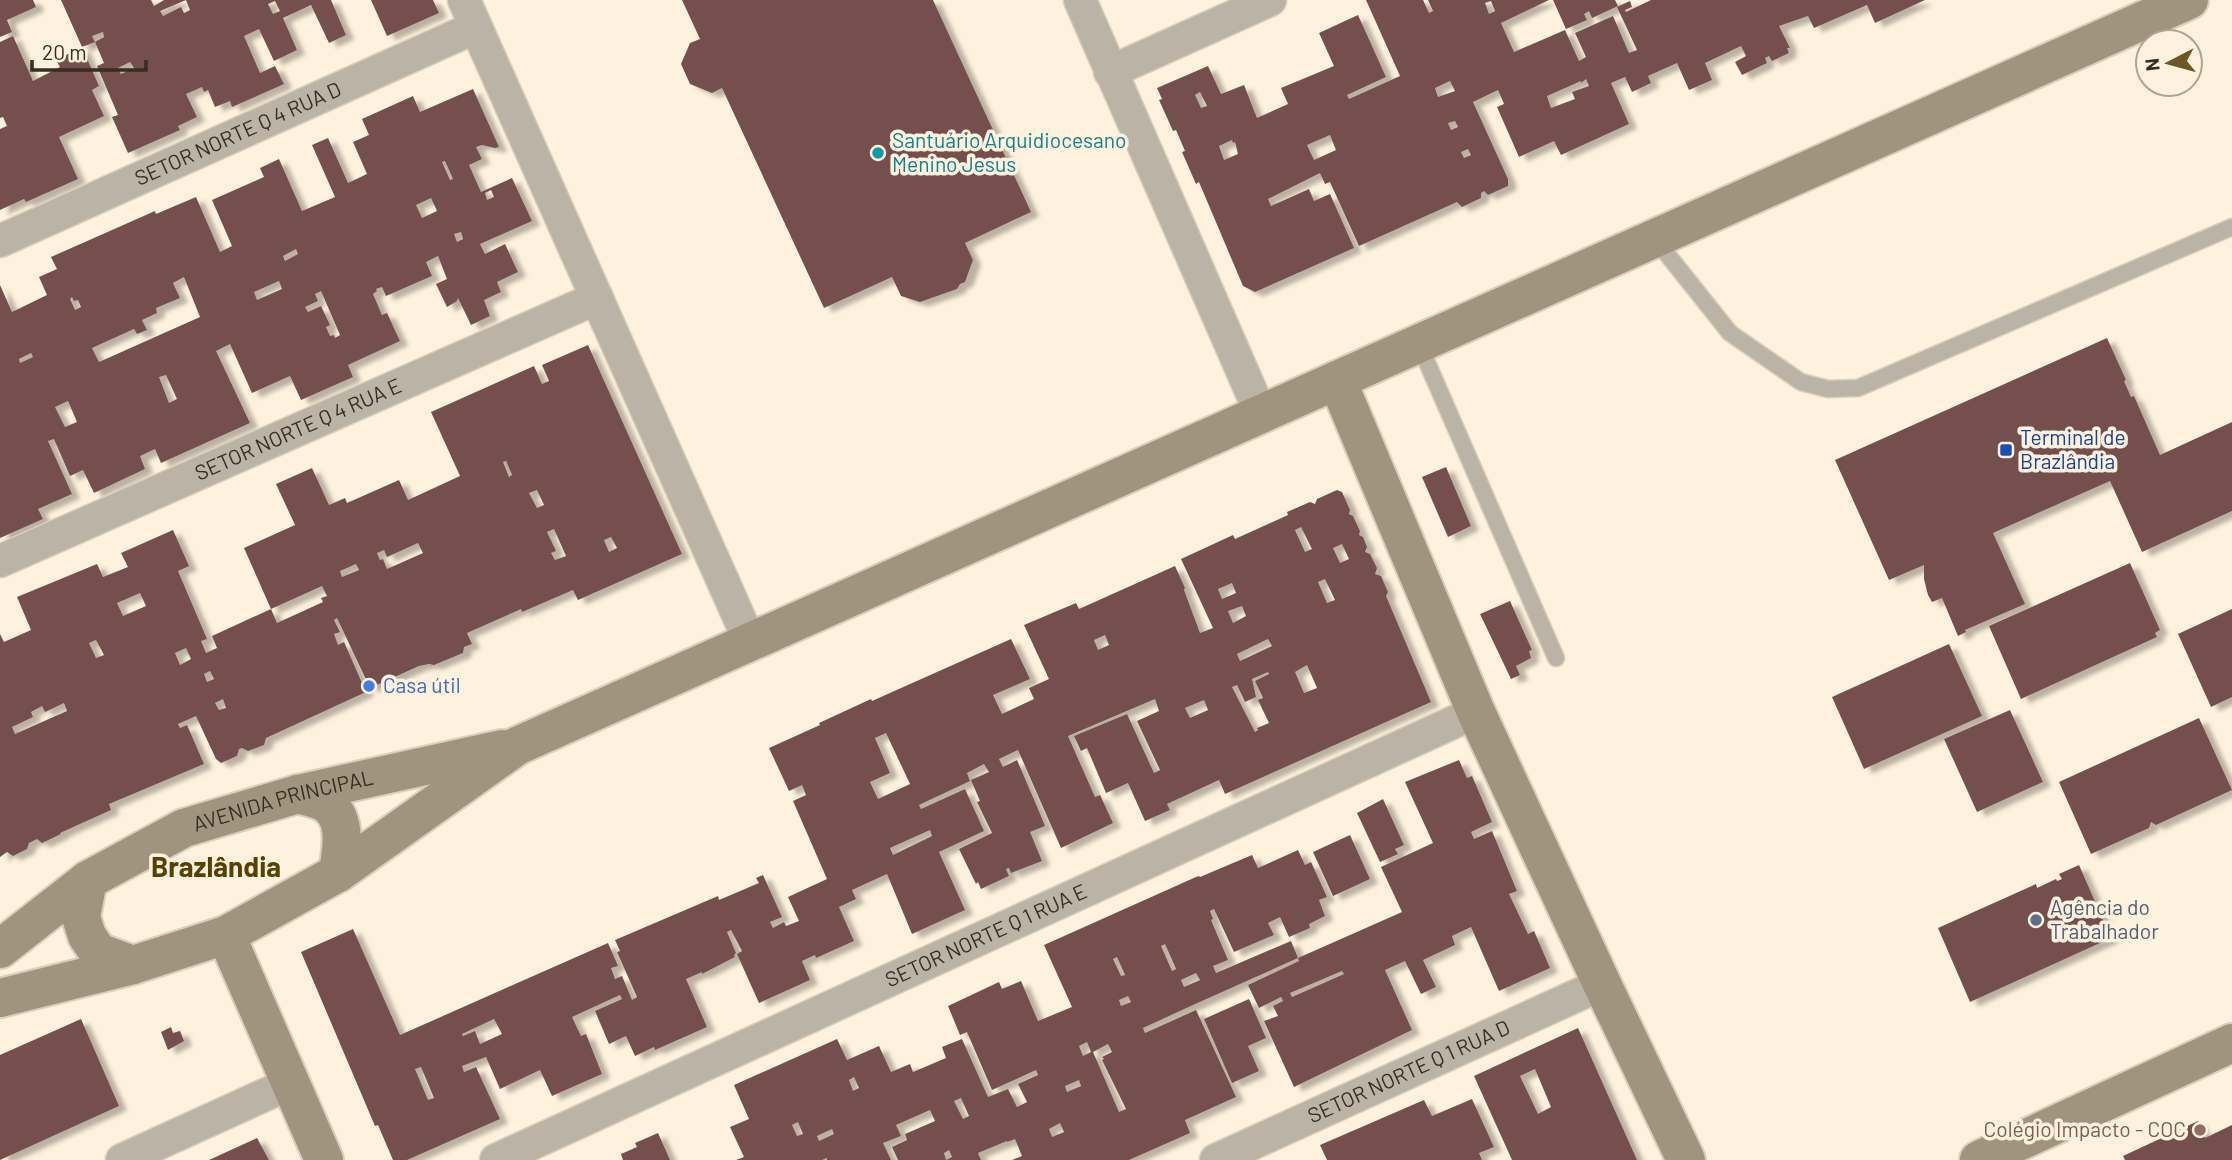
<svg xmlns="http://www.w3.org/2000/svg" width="2232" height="1160" viewBox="0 0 2232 1160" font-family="Barlow,sans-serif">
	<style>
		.building { fill: #74504d; fill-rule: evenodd; filter: url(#shadow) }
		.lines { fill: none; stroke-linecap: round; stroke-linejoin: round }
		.lane-casing { stroke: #dacfbc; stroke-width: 19 }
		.street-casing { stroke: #dacfbc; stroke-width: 35 }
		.secondary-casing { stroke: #dacfbc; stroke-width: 42 }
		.lane { stroke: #bbb3a5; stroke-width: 16 }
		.street { stroke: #bbb3a5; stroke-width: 32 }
		.secondary { stroke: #a0947f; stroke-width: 38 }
		.culture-dot { fill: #0f9aa8; stroke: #fef2de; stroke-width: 2.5 }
		.transit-dot { fill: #1a4fb4; stroke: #fef2de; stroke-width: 2.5 }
		.shop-dot { fill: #3f7fe0; stroke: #fef2de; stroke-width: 2.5 }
		.service-dot { fill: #5c6f8a; stroke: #fef2de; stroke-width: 2.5 }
		.education-dot { fill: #8d6e63; stroke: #fef2de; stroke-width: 2.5 }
		.labels { text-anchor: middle; stroke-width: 7; stroke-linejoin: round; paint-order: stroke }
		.street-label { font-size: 21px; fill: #352e21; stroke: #fef2de }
		.culture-label { font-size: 21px; fill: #0d838f; stroke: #fef2de; text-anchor: start }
		.transit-label { font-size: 21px; fill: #164399; stroke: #fef2de; text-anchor: start }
		.shop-label { font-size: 21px; fill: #366cbe; stroke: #fef2de; text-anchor: start }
		.service-label { font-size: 21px; fill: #4e5e75; stroke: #fef2de; text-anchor: start }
		.education-label { font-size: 21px; fill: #785e54; stroke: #fef2de; text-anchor: end }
		.district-label { font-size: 28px; font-weight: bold; fill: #584100; stroke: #fef2de }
	</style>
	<defs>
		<filter id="shadow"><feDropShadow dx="8" dy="4.5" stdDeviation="2" flood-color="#0004"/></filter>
	</defs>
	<rect width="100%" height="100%" fill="#fef2de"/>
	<g class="building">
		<polygon points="0,0 33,0 36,7 7,20 12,32 0,37"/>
		<path d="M61,0h90l3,6 10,-6h22l-26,11 3,5 18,-9 3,6 6,-3 -4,-10h145l15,35 -17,8 -18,-38 -28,13 14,32 -23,11 -15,-32 -15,7 16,37 15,-7 9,18 -52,23 -2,-6 -15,6 -7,-17 -4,2 -2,-5 -16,7 11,23 -19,9 2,4 -52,23 -16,-36 6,-2 -21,-49 7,-3 -9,-21 9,-5 -1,-5 -11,4 3,6 -13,5 17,39 -7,4 12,26 -45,21 19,42 -52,23 -2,-3 -24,11v-81l7,-3 -4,-9 -3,1v-76l13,-6 20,45 27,-14 -4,-7 26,-13zM275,1l5,10 -7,3 -5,-10zM130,62l4,6 -13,6 -3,-6z"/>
		<polygon points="371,0 433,0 439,13 387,36"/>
		<polygon points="682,0 933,0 1031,212 965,243 973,260 965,282 960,284 957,289 920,302 901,296 892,277 824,308 722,88 712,93 690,84 681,64 690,43 700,39"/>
		<path d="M1366,0h57l6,13 4,-2 -5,-11h121l-48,23 13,29 51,-22 14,31 7,-4 -11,-24 38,-17 16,37 8,-3 -20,-43 13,-6 2,6 -7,3 1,2 25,-12h274l-50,23 -8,-18 -53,23 -6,-12 -29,10 11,22h-3l2,5 -17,8 -3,-5 -4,2 2,5 -25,12 -7,-13 11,-6 -5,-10 -36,17 7,17 -23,10 -12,-27 -29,13 3,7 -19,9 -7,-15 -14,6 18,41 -68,31 -7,-14 -35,16 -22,-50 7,-3 -6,-14 -25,12 35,77v7l-20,9 -4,-4 -3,2v5l-19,9 -5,-5 -98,44 -29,-64 -5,2 -5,-11 -52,26 3,7 38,-17 5,12 16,-7 24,54 -99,44 -12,-6 -44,-104 -3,2 -14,-32 3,-1 -9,-21 -3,1 -14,-31 3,-1 -5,-11 51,-22 13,28 23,-9 13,33 31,-14 -7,-16 53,-22 -15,-33 39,-18 28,62 -39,18 2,4 51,-23zM1491,1l4,10 -6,3 -4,-11zM1586,79l3,7 -17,6 3,7 -24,9 -4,-12 34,-15v2zM1450,81l5,10 -17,6 -3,-9zM1200,92l7,14 -6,2 -6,-13zM1455,121l3,6 -7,3 -3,-7zM1330,135l6,15 -22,10 -7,-15zM1232,140l1,3 2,-1 3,12 -14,6 -5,-14zM1468,149l3,6 -7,3 -3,-6z"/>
		<polygon points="1553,0 1615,0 1618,6 1592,18 1589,11 1584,14 1587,20 1566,29"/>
		<path d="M473,89l26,58 -4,1 -13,-3 -6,2 6,12 -13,6 12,27 31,-14 20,43 -52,23 5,10 20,-10 13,28 -21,10 4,10 -17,8 6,16 -19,9 -13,-27 -1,3 -10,6 -11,-23 11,-5 -9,-23 -12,6 6,14 -46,20 -4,-9 -6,2 1,2 -4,3 9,21 5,-2 13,28 -52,24 5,12 -52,23 -11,-24 -38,17 -22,-49 -14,7 34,72 -89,40 -6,-14 -15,7 5,13 -51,24 -11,-23 -13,6 -16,-37 -6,2 24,53 -34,15 5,10 -43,19v-253l12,27 35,-17 -8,-18 18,-8 -6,-12 104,-46 1,3 40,-17 24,55 12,-6 -20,-46 52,-23 -4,-9 19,-9 23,52 33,-14 -23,-52 16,-7 20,45 19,-9 -14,-32 16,-7 -7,-16 51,-23 7,16zM445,161l8,18 -3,1 -8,-18zM491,190l3,7 -7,3 -2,-7zM431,198l6,13 -15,7 -6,-13zM461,232l2,7 -6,3 -3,-8zM296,249l2,5 -13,7 -2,-5zM184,277l16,40 -101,45 -7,-14 42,-19 3,5 10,-4 -5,-10 15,-7 -1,-5 24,-10 -7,-15zM279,281l3,8 -25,11 -3,-8zM321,291l19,44 -5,3 -1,-3 -4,1 -4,-9 4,-2 -9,-19 -13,6 -3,-5 13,-6 -3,-7zM72,297l2,4 4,-1 3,7 -6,3 -5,-11zM31,353l2,4 -13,6 -1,-4zM166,375l11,24 -8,4 -10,-26zM68,401l9,21 -12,5 -10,-20z"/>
		<polygon points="2107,338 2126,380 2124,381 2131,397 2134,396 2160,455 2232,422 2232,511 2142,552 2110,481 1993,533 2025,604 1965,630 1966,632 1958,636 1942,598 1932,602 1928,595 1924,579 1924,565 1889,580 1835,460"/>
		<path d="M588,345l94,209 -104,46 -5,-10 -51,22 -1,-3 -54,24 5,11 -8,3 -1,6 -29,12 -5,-1 -10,2 -49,22 -33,-70 -3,2 6,12 -6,2 4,11 6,-3 22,50 -100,46 -2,7 -16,6 -6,-3 -3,1 -2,7 -16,7 -5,-4 -20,-43 -18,8 2,4 7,-3 17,39 -95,40 2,6 -51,23 1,1 -19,9 -5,-4 -8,4 -2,6 -14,7 -6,-4 -7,5v-223l4,8 27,-12 -14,-33 80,-33 6,13 25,-10 -7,-14 52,-23 16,36 -11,5 29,68 -6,2 5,12 11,-5 -5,-12 59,-27 6,14 46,-21 -2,-4 6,-2 -5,-10 -51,23 -27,-61 51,-23 -19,-41 36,-16 17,37 16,-7 2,5 52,-23 9,20 52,-24 -29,-64 103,-46 8,18 7,-3 -7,-16zM506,461l6,14 -3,2 -6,-15zM537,490l7,15 -7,3 -8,-15zM554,529l12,27 -11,4 -4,-7 5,-2 -9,-19zM611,537l6,11 -8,4 -5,-12zM418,543l5,10 -36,16 -4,-10 -3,1 -3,-7 7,-3 3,7zM356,564l3,6 -17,7 -2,-6zM140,593l6,13 -23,10 -6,-13zM96,640l8,15 -8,3 -7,-15zM186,648l5,11 -11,6 -5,-12zM210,671l4,8 -7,3 -3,-8zM223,699l3,9 -7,2 -4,-7zM64,703l3,8 -52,23 -3,-7 21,-10 -2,-5 11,-6 3,6z"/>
		<polygon points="1446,467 1471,526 1448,537 1422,477"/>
		<path d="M1337,490l5,2 8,18 -1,4 4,2 7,15 -1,4 4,2 4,10 -2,5 5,2 7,14 -2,6 6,2 7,16 -2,4 45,106 -206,92 -6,-14 -52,24 3,6 -25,11 -17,-38 -22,10 -19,-45 -6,3 -7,-15 53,-22 27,59 6,-3 -23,-49 22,-10 -4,-12 -87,37 27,61 5,-2 13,28 -52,25 -43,-98 -19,9 4,8 14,-7 21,49 7,17 -15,6 12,29 -31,12 -2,-5 -3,1 3,7 -28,13 -3,-7 -2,2 -17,-35 33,-16 -15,-31 3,-1 -9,-21 18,-8 -5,-8 -17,9 3,8 -51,24 2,4 44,-20 19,42 -45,21 26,58 -53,24 -25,-60 -35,16 4,9 -17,8 15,34 -38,17 -1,-3 -13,6 8,19 -51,23 -22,-49 5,-3 -11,-21 -4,2 9,21 -2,2 1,2 -33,17v-2l-16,7 21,48 -52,23 -1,-3 -19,9 -9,-20 -17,8 -14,-33 27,-12 -2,-4 -48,22 9,19 5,-2 16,40 -50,22 -12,-26 -40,19 -14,-32 -24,9 2,6 12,-5 24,52 -93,41h-14l-15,-35 -3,1 -74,-174 52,-23 47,106 208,-92 10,23 -7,2 4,11 7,-3 10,24 5,-3 -20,-45 3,-1 -5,-11 103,-44 1,4 40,-17 -3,-5 7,-3 19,42 -12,5 3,6 11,-6 2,4 13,-5 -11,-24 39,-18 -34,-78 13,-6 -4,-10 -13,6 -20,-43 51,-23 -1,-2 52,-24 1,2 139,-62 19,40 -37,16 9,19 32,-15 -5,-11 20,-9 -25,-54 52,-22 3,6 96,-43 10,22 -1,2 16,43 13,-5 -32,-69 52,-24 2,4 53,-24 -1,-3 23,-10 5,2 2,-5zM1301,527l11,22 -7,3 -10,-22zM1342,544l7,15 -9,4 -7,-15zM1325,579l10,21 -8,3 -9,-21zM1232,583l4,10 -14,6 -4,-10zM1242,606l4,10 -13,7 -5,-12zM1105,635l4,10 -11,5 -4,-10zM1268,639l4,7 -32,15 -3,-7zM1307,665l10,23 -13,5 -9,-21zM1268,672l1,2 -14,7 8,17 -5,2 11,23 -12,5 1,2 -3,2 -23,-45 5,-2 8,17 11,-5 -4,-18zM1204,700l4,10 -18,8 -5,-10zM886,733l24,51 -32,15 -8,-17 20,-9 -15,-35zM930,830l2,6 -39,19 -3,-7zM494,1019l8,15 -22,10 -5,-13 -12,5 -1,-2zM421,1067l13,31 -6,2 -13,-31z"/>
		<polygon points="2130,563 2160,630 2155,633 2157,637 2021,699 1989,626"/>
		<polygon points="1510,601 1532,650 1529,651 1531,658 1516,666 1520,675 1511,679 1480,614"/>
		<polygon points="2232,609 2232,697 2211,707 2178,634"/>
		<polygon points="1949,644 1982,716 1864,769 1832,697"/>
		<polygon points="2010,710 2043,782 1977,812 1944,739"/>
		<polygon points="2199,718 2232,790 2156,825 2151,822 2149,828 2091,854 2059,782"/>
		<path d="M1459,760l8,18 5,-2 20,46 -21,10 3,7 18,-8 25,60 -8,3 19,40 6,-3 16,37 -51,23 -28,-64 -19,9 3,9 -32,15 13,27 -15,7 -16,-33 -20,9 27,60 -118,57 -30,-66 14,-5 -5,-10 10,-5 -2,-4 -22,11 -11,-23 51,-24 -1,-3 -105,47 -50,23 2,5 51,-23 40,87 -51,23 5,13 -61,27h-117l10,-4 -7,-17 -8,3v-1l-29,12 3,7h-83l-6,-13 15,-7 -2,-6 30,-13 -5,-11 -34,15 5,11 -18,7 8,17h-64v-2l-5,2h-86l8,-3 -14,-30 19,-8 -15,-34 103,-46 10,21 32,-14 12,26 19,-8 3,8 33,-14 -4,-11 20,-8 26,58 20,-8 9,18 10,-5 -9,-18 20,-9 -2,-5 -44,20 -25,-58 -7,3 -12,-29 51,-24 3,7 19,-8 17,40 34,-14 -28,-62 152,-68 3,-1 1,1 52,-22 6,13 40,-18 7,15 6,-3 16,35 -8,3 6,16 -16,8 1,4 -21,9 -9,-20 -12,6 6,12 -40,17 -20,-43 -4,2 3,8 -2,1 17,40 -15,6 3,7 75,-32 7,17 104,-46 -21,-45 52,-24 -28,-61zM1165,944l11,25 -4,2 -11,-25zM1117,957l8,18 -4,1 -8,-17zM1342,971l2,3 -52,23 -2,-4zM1196,973l4,7 -16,7 -3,-7zM1128,996l3,6 -10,4 -2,-6zM1087,1042l4,10 -8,4 -4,-10zM1108,1044l4,8 -10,5 2,2 -2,1 24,49 -7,3 -26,-60zM854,1077l5,11 -6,3 -4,-11zM1079,1080l2,6 -14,6 -2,-6zM961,1098l8,18 -6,3 -9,-18zM798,1122l5,12 -6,2 -5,-11zM1060,1123l4,9 -12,5 -3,-8zM832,1129l2,5 -15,7 -2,-5zM949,1150l3,7 -6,3 -2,-7z"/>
		<polygon points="1383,799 1404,845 1395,849 1398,854 1380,862 1357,813"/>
		<polygon points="1350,835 1370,879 1333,896 1313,852"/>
		<polygon points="2079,865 2111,938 1970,1002 1938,928 2036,884 2037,888 2056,879 2057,881 2062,879 2059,874"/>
		<polygon points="1249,999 1266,1038 1248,1046 1259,1071 1232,1083 1204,1019"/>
		<polygon points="81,1019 119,1106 0,1160 0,1055"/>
		<polygon points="171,1027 173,1033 180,1031 184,1041 168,1050 161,1032"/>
		<path d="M1578,1028l59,132h-125l-38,-84zM1535,1069l16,38 -13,7 -18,-38z"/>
		<polygon points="1472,1099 1494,1147 1479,1153 1482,1160 1327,1160 1320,1145 1424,1100 1432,1116"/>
		<polygon points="2198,1121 2205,1138 2232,1125 2232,1160 2125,1160 2123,1156"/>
		<polygon points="658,1133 670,1160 623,1160 621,1154 637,1147 635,1143"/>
		<polygon points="257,1138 269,1160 209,1160"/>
	</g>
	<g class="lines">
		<g class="lane-casing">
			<g id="lane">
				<polyline points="1655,239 1730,333 1801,382 1828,389 1858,388 2232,227"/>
				<polyline points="1419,344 1556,658"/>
			</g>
		</g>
		<g class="street-casing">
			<g id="street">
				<polyline points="464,0 750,642"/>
				<polyline points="1080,0 1261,414"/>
				<polyline points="1110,72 1270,0"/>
				<path id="s1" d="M0,241l476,-214"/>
				<path id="s2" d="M0,561l597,-263"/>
				<polyline points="122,1160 291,1083"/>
				<path id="s3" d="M496,1160l980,-448"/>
				<path id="s4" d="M1216,1160l386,-176"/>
			</g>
		</g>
		<g class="secondary-casing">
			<g id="secondary">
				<polyline points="1337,380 1476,712 1602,984 1686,1160"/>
				<path d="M298,794c9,3 20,5 27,9 24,15 16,48 13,70"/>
				<polyline points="88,880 81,917 87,936 98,952 133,965"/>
				<polyline points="226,935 324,1160"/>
				<path id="s5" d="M0,949l88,-69 96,-52 114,-34 204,-45"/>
				<polyline points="0,998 133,965 226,935 338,873 517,746 2189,0"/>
				<polyline points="1979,1160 2232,1043"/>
			</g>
		</g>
		<use href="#lane" class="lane"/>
		<use href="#street" class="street"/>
		<use href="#secondary" class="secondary"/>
	</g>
	<circle class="culture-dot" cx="878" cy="153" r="7"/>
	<rect class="transit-dot" x="1999" y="443" width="14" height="14" rx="3.5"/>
	<circle class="shop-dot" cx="369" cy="686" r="7"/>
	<circle class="service-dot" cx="2036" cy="920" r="7"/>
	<circle class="education-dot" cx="2200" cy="1130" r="7"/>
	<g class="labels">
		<g class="street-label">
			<text dy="7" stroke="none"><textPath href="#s1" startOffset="261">SETOR NORTE Q 4 RUA D</textPath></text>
			<text dy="7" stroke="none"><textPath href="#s2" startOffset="326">SETOR NORTE Q 4 RUA E</textPath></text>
			<text dy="7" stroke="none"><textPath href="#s5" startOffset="324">AVENIDA PRINCIPAL</textPath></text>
			<text dy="7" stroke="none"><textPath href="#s3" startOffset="539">SETOR NORTE Q 1 RUA E</textPath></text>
			<text dy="7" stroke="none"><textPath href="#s4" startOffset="212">SETOR NORTE Q 1 RUA D</textPath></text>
		</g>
		<g class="culture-label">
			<text x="892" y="148">Santuário Arquidiocesano<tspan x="892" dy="24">Menino Jesus</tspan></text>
		</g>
		<g class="transit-label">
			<text x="2020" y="445">Terminal de<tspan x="2020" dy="24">Brazlândia</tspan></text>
		</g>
		<g class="shop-label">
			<text x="383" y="693">Casa útil</text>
		</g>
		<g class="service-label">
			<text x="2050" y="915">Agência do<tspan x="2050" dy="24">Trabalhador</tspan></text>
		</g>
		<g class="education-label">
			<text x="2186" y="1137">Colégio Impacto - COC</text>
		</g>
		<g class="district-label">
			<text x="216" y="877">Brazlândia</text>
		</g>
	</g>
	<g transform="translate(2169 63) rotate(264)"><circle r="33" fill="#fef2de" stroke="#aea492" stroke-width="2"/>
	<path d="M0-5L12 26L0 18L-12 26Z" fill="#6c5726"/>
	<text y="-10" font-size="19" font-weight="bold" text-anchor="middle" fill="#352e21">N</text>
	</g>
	<path d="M32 60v10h114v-10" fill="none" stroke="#352e21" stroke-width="3.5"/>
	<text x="42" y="60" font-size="21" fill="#352e21" stroke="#fef2de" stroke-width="5" paint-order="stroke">20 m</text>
</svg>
